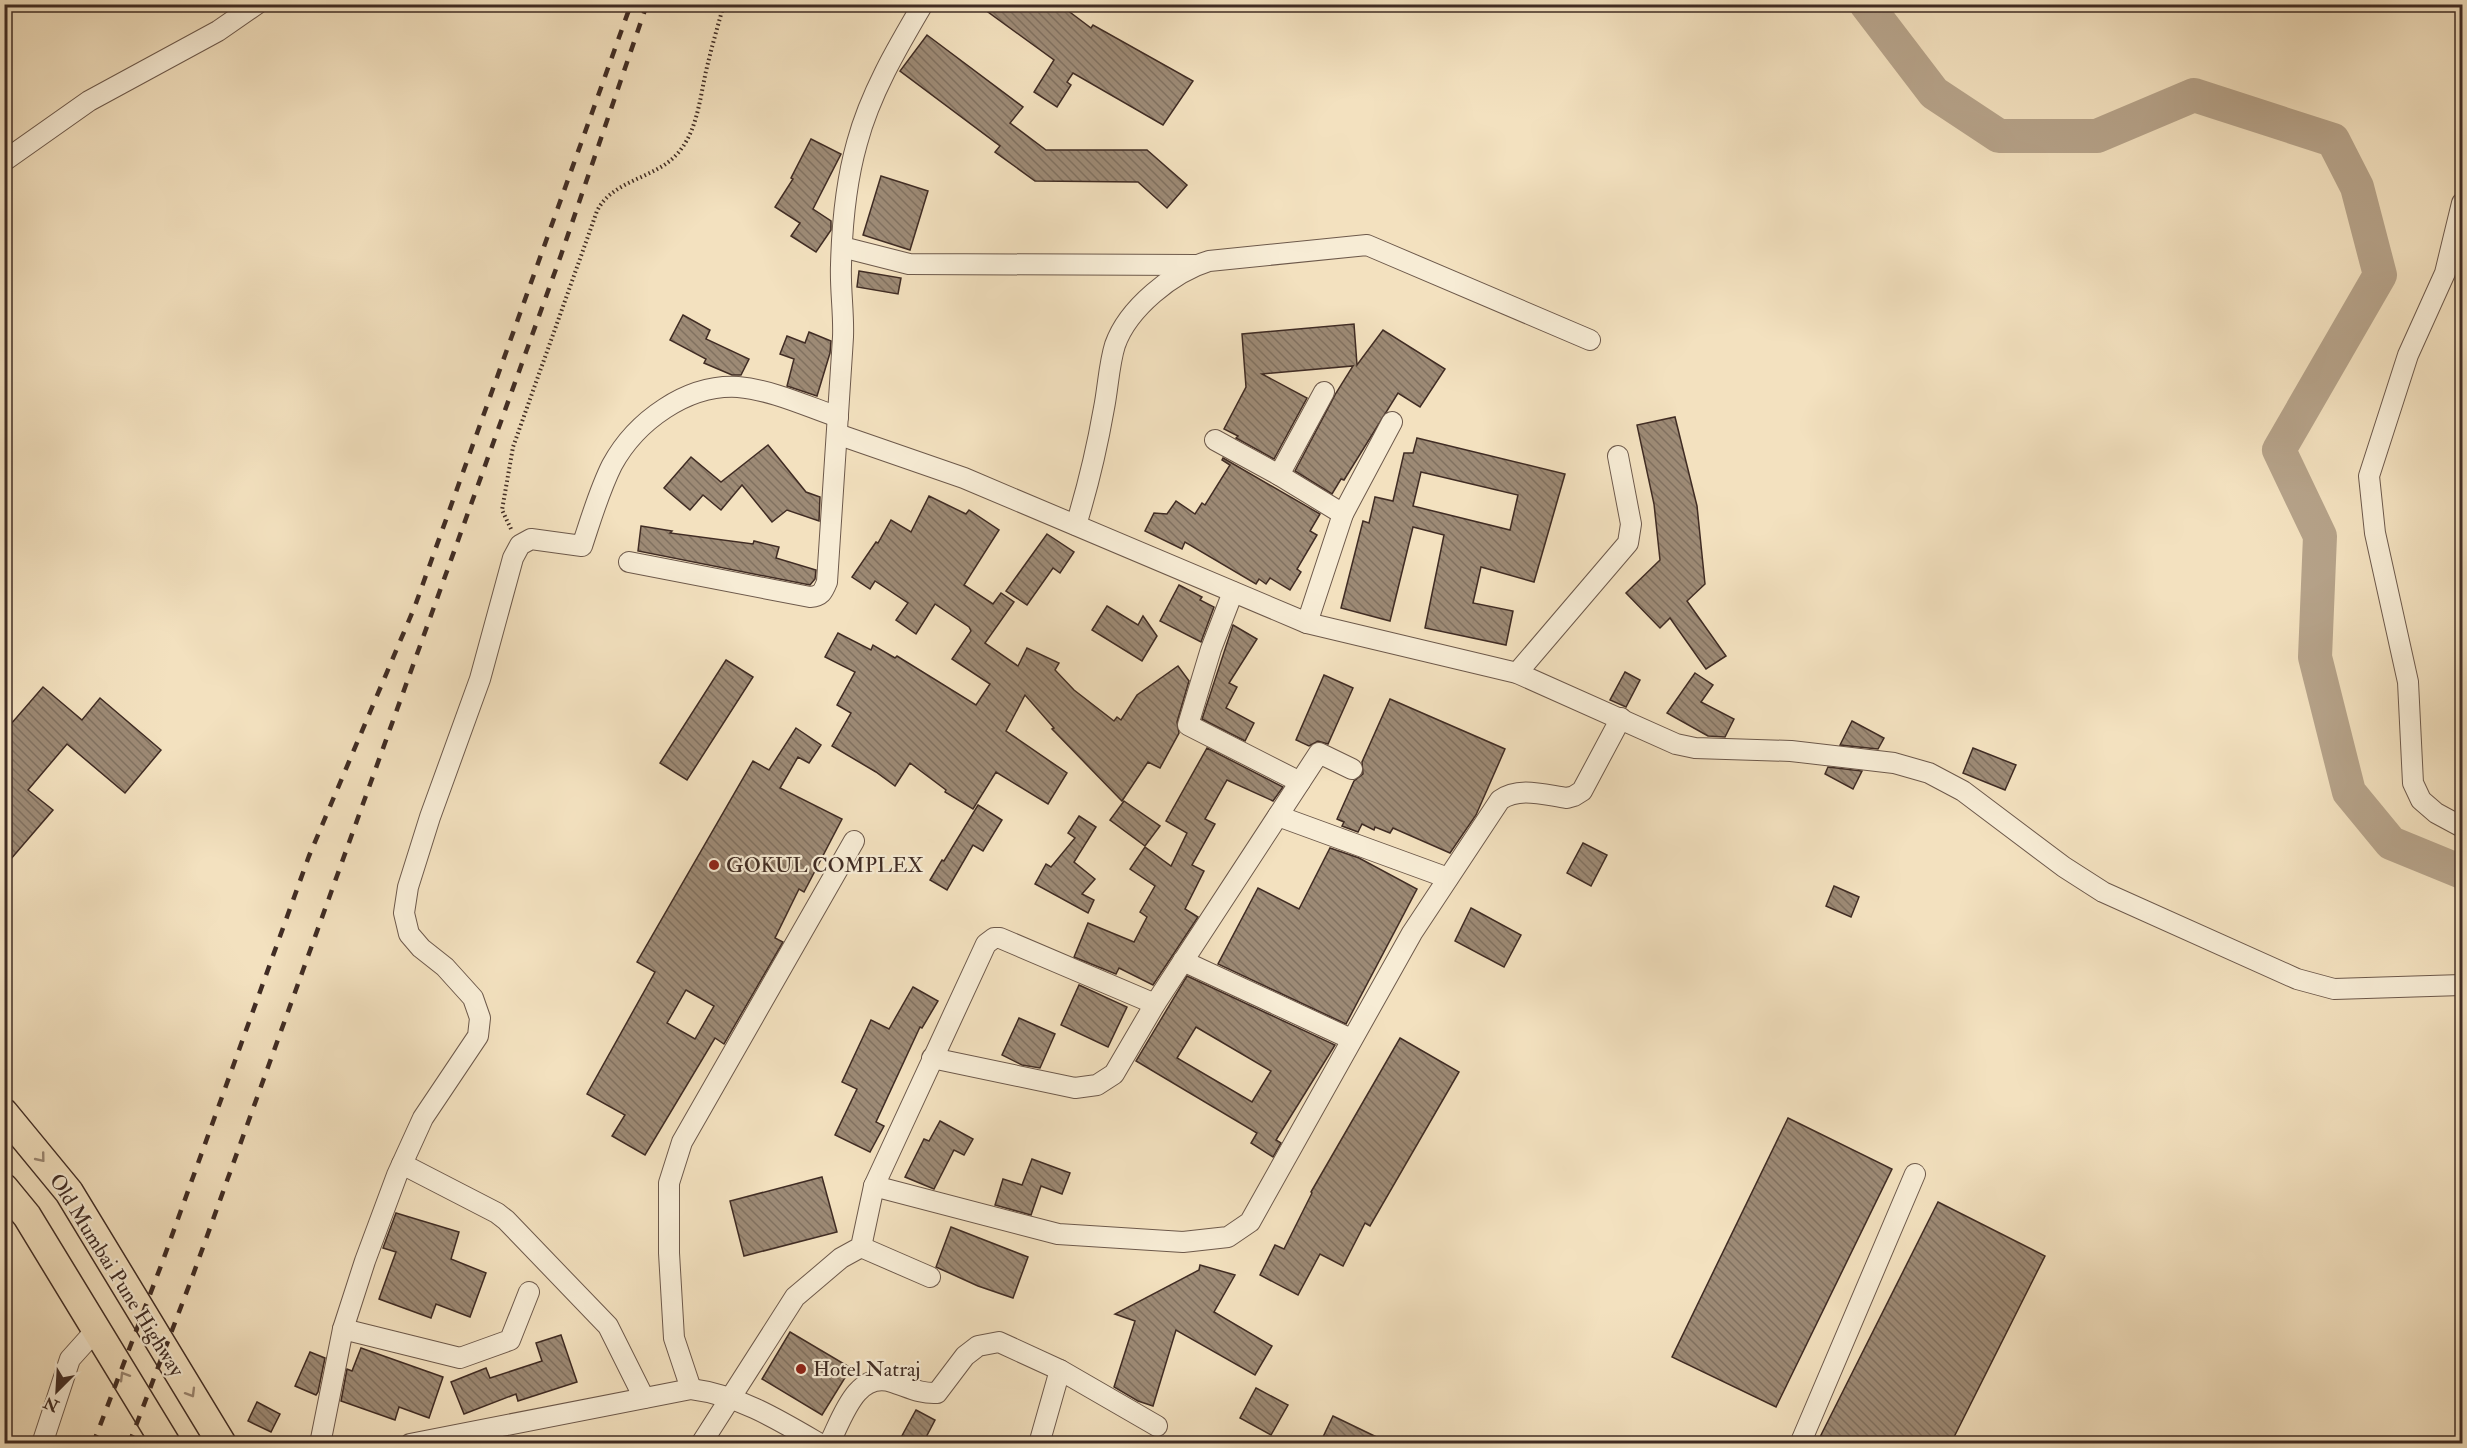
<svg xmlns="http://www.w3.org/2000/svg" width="2467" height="1448" viewBox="0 0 2467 1448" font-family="'IM FELL Double Pica',serif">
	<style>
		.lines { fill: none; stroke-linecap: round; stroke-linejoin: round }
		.river { stroke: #b6a38a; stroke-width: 34 }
		.building { fill: url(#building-back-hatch); stroke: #402c24; stroke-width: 1.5; fill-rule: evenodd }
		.minor-casing { stroke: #6d594b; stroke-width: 22 }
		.highway-casing { stroke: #402c24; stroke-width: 31 }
		.path { stroke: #402c24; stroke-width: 4; stroke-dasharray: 1.5 3; stroke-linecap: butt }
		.minor { stroke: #f7ecd5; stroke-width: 20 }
		.highway { stroke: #f3e1bf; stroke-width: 28 }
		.rail { stroke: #402c24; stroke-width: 4.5; stroke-dasharray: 10 10; stroke-linecap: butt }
		.oneway { stroke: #9a8672 }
		.poi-dot { fill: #8f2418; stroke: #f7ecd5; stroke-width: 2 }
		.labels { text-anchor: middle; stroke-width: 4.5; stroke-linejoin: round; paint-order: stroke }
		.poi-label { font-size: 21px; fill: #402c24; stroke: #f7ecd5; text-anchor: start }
		.street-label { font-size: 21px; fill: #402c24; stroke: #f7ecd5 }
	</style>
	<defs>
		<pattern id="building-back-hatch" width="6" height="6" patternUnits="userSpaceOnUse" patternTransform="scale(1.5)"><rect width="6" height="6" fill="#9d8a75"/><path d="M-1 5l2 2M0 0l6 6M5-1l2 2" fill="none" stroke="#817160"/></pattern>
	</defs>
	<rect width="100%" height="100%" fill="#f3e1bf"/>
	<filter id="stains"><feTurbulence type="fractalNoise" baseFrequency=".00333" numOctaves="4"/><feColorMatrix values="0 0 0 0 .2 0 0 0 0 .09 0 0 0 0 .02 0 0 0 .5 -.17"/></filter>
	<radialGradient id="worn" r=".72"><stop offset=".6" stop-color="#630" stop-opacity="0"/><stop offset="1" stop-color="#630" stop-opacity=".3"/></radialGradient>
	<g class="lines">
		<polyline class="river" points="1866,4 1934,93 1999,136 2097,136 2194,95 2333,140 2357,187 2380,275 2279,450 2320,536 2315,657 2349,792 2391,843 2462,872"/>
	</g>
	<g class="building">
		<polygon points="977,4 1059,4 1091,28 1093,25 1193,81 1163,125 1073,73 1067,82 1071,85 1057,107 1034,92 1054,60"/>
		<polygon points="927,35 1023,107 1010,123 1046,150 1147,150 1187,185 1167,208 1138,182 1035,181 995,152 1000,146 900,71"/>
		<polygon points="811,139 841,154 813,209 831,221 831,230 816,252 791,236 800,223 775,207 793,179 791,178"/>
		<polygon points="881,176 928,191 910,250 863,235"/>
		<polygon points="859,271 901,278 898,294 857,287"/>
		<polygon points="683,315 710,330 706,339 749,359 741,375 732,375 704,363 706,359 670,340"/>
		<polygon points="1354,324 1357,365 1383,330 1445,369 1420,407 1398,393 1344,480 1341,479 1332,494 1295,471 1336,393 1353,366 1262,374 1307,398 1274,459 1236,438 1238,436 1224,429 1246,387 1242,334"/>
		<polygon points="809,332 831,341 830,353 817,396 787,386 794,359 780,354 787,336 805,343"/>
		<polygon points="1675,417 1697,506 1705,584 1687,601 1726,656 1706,669 1670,618 1660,628 1626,593 1660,560 1654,504 1637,425"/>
		<path d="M1417,438l148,36 -31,108 -53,-15 -8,36 40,8 -7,34 -81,-17 19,-93 -31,-8 -23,94 -49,-13 22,-87 6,2 6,-26 18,4 11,-48h9zM1421,472l97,23 -8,35 -97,-24z"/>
		<polygon points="768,445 806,492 820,497 819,521 787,510 772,522 742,485 721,510 703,495 690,510 664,488 691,457 721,482"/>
		<polygon points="1223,458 1320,514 1310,531 1317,535 1297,569 1301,572 1290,590 1270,578 1266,584 1259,579 1256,584 1185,542 1182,549 1145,531 1154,513 1167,514 1176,501 1195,514 1202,503 1205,505 1230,465 1222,460"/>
		<polygon points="929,496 966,514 969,510 999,530 964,585 993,604 1001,593 1014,602 985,643 1018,666 1027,648 1059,663 1055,670 1074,690 1114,721 1117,717 1121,720 1137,695 1178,666 1189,681 1177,722 1179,733 1160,768 1148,762 1122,801 1052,729 1054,728 1025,695 1006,731 1067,773 1048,804 996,772 973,809 945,792 946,790 910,763 895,786 876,772 832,746 851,713 837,705 855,672 825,657 838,633 871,650 873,645 895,658 897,656 976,705 990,684 952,659 971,631 969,627 935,604 916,634 896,620 908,603 875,581 870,589 852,577 876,542 878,543 891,520 911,532"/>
		<polygon points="641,526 672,531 670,533 753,544 754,541 779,547 776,558 816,570 815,579 810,585 638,551"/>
		<polygon points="1047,534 1074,552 1060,573 1053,568 1027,605 1006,591"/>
		<polygon points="1179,585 1202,597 1200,600 1214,607 1201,642 1160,621"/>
		<polygon points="1107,606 1138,625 1143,616 1157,636 1142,661 1092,630"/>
		<polygon points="1233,625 1257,639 1229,683 1237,687 1226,708 1254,723 1245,741 1202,719"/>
		<polygon points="726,660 753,677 687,780 660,763"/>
		<polygon points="1625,672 1640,680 1626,707 1610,700"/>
		<polygon points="1695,673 1713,685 1701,702 1734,719 1725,737 1708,736 1667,713"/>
		<polygon points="1324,675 1353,688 1328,744 1318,741 1309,746 1296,740"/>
		<polygon points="43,687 82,720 100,698 161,750 125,793 67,744 28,790 53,810 4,867 4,732"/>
		<polygon points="1390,699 1505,749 1476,815 1450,853 1393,828 1390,833 1375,827 1374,830 1362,824 1358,832 1342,826 1344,822 1337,819 1354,781 1363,774 1362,762"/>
		<polygon points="1852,721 1884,738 1878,749 1840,745"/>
		<path d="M796,728l25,17 -12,18 -11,-6 -18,31 62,31 -38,73 -5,-3 -24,49 8,4 -59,102 -9,-6 -70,117 -33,-19 13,-21 -38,-21 68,-122 -18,-10 116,-201 16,9zM686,990l28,16 -19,33 -28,-16z"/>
		<polygon points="1207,748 1283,787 1273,801 1227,780 1205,819 1215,824 1192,865 1204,871 1185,909 1198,917 1153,985 1119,968 1116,974 1074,957 1088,923 1134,942 1147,917 1140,912 1155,886 1130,869 1145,847 1171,866 1187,833 1166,821"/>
		<polygon points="1973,748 2016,765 2005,790 1963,773"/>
		<polygon points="1828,767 1862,771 1853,789 1825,774"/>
		<polygon points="1124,801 1160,826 1145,846 1110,820"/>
		<polygon points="978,805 1002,820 983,851 973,845 947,890 930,880 942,860 944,861"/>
		<polygon points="1079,816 1096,827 1074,862 1095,879 1082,894 1094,900 1088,913 1035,884 1046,864 1051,867 1075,838 1068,833"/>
		<polygon points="1583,843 1607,855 1591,886 1567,873"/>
		<polygon points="1330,848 1359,858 1417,889 1346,1024 1218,964 1258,888 1299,909"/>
		<polygon points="1834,886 1859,897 1851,917 1826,906"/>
		<polygon points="1471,908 1521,935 1504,967 1455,941"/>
		<path d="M1187,976l148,69 -59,95 5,3 -8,14 -22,-14 6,-10 -121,-72zM1196,1027l75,44 -19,31 -75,-44z"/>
		<polygon points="1079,985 1127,1007 1108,1047 1061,1025"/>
		<polygon points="913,987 938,1001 922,1028 920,1027 876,1122 884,1126 870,1152 835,1135 857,1089 842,1082 871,1020 889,1029"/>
		<polygon points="1019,1018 1055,1034 1040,1068 1022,1065 1002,1055"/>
		<polygon points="1400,1038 1459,1072 1370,1226 1365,1223 1343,1266 1320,1254 1298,1295 1260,1275 1275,1245 1284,1249 1312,1193 1311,1192"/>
		<polygon points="1788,1118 1892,1169 1776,1407 1672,1357"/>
		<polygon points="940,1121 973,1139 964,1155 954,1150 934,1189 905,1177 924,1139 929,1141"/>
		<polygon points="1032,1159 1070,1173 1062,1194 1041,1186 1031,1215 995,1205 1003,1179 1022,1185"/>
		<polygon points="822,1177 837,1232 744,1256 730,1201"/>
		<polygon points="1938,1202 2045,1256 1951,1443 1817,1443"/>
		<polygon points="396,1213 459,1232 451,1259 486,1273 470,1317 436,1304 431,1318 379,1299 396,1252 383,1248"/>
		<polygon points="951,1227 1028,1257 1013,1298 978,1286 936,1267"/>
		<polygon points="1200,1265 1235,1275 1214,1312 1272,1346 1255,1375 1176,1330 1153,1406 1138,1401 1114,1387 1135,1321 1115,1314 1199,1270"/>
		<polygon points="790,1332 851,1368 822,1415 762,1379"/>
		<polygon points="561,1335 577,1382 518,1401 516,1394 464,1414 451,1382 486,1368 490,1378 542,1361 536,1343"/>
		<polygon points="361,1348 443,1377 429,1418 399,1407 395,1420 341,1401 347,1369 352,1371"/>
		<polygon points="310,1352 325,1358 318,1392 316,1395 295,1386"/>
		<polygon points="1256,1388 1288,1405 1271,1435 1240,1418"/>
		<polygon points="257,1402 280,1414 271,1432 248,1421"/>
		<polygon points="916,1410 935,1420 923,1443 898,1443"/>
		<polygon points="1333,1416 1389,1443 1336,1443 1323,1437"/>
	</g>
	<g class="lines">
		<g class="minor-casing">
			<g id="minor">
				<polyline points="4,161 89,101 218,31 257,4"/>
				<polyline points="2462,203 2445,273 2408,355 2369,476 2375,533 2408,682 2413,783 2421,800 2436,813 2462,827"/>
				<polyline points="842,247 909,264 1195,265"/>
				<polyline points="837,434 964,478 1307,623 1517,673 1676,744 1695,748 1791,751 1894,763 1929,773 1963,791 2064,867 2103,892 2297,979 2334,989 2462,985"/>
				<polyline points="1215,440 1279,475 1343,514"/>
				<polyline points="1279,475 1324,392"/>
				<path d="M1076,525c12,-39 21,-77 28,-117 4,-20 5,-44 11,-63 13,-37 58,-73 94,-84l158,-16 223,95"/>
				<path d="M629,562l181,35c11,-1 13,-5 17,-15 5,-81 11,-163 16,-245 1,-24 -3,-48 -2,-72 1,-40 5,-83 16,-122 13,-49 40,-95 66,-139"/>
				<polyline points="1233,592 1211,649 1188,725 1300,782"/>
				<polyline points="1307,623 1343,514 1392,422"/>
				<polyline points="1517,673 1628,543 1631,524 1618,456"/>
				<polyline points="1278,816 1448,878"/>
				<polyline points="1183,961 1351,1039"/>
				<polyline points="932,1058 1075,1088 1097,1085 1114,1074 1155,1004 1319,753 1352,769"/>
				<polyline points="402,1164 497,1213 506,1220 608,1326 644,1398"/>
				<path d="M874,1186l184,48 125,8 45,-5 22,-15 162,-289 88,-133c19,-14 45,-5 67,-2l7,-2 8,-5 39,-73"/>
				<polyline points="861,1247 930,1277"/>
				<polyline points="343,1329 460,1358 510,1340 529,1292"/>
				<polyline points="691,1389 674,1338 669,1253 669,1183 682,1142 854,841"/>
				<polyline points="42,1444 70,1359 96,1330"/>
				<path d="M320,1444l23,-115 22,-68 32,-86 26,-57 55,-82 2,-18 -7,-20 -28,-31 -24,-19 -12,-14 -5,-21 4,-26 22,-70 50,-138 33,-121 7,-13 11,-6 51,7c9,-27 17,-55 30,-81 24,-44 75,-81 126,-78 34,3 68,19 100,30"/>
				<path d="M410,1444l281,-55c47,6 88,31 129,55"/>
				<polyline points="701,1444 795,1297 841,1258 861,1247 874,1186 986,944 994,938 1000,938 1155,1004"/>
				<path d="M829,1444c13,-25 27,-74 63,-62 16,5 28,12 45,11l28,-37 13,-10 21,-4 61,28 97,56"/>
				<polyline points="1039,1444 1060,1370"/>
				<polyline points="1800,1444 1915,1174"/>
			</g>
		</g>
		<g class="highway-casing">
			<g id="highway">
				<polyline points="4,1113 69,1192 222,1444"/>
				<polyline points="4,1188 27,1216 166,1444"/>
			</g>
		</g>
		<path class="path" d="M511,529l-9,-19 11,-63 84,-236c16,-32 59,-32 81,-58 20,-23 22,-57 29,-86 5,-21 11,-42 17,-63"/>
		<use href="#minor" class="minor"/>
		<use href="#highway" class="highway"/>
		<g class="rail">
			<polyline points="93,1444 162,1263 309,856 415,606 631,4"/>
			<polyline points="129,1444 193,1275 561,255 647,4"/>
		</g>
	</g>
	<defs><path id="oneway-chevron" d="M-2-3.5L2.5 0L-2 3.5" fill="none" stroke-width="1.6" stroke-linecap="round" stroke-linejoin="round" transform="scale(1.5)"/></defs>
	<g class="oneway">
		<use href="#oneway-chevron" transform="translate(41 1158) rotate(51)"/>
		<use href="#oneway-chevron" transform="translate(124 1376) rotate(-121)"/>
		<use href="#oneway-chevron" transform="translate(191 1393) rotate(59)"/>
	</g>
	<g class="poi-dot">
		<circle cx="714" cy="865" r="6"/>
		<circle cx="801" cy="1369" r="6"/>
	</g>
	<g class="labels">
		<g class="poi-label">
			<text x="726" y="872">GOKUL COMPLEX</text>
			<text x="813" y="1376">Hotel Natraj</text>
		</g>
		<g class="street-label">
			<text transform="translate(117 1275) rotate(58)" y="7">Old Mumbai Pune Highway</text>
		</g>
	</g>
	<rect width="2467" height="1448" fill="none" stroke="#f3e1bf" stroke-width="24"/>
	<rect x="6" y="6" width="2455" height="1436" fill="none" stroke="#402c24" stroke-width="3"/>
	<rect x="12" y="12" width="2443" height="1424" fill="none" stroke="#402c24" stroke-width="1.5"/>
	<g transform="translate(57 1391) rotate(204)" stroke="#f7ecd5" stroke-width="4.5" paint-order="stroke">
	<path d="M0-4.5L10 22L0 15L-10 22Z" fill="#402c24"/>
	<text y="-9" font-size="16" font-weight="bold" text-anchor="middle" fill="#402c24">N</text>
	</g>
	<rect width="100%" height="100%" filter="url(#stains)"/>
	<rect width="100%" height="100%" fill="url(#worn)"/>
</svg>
